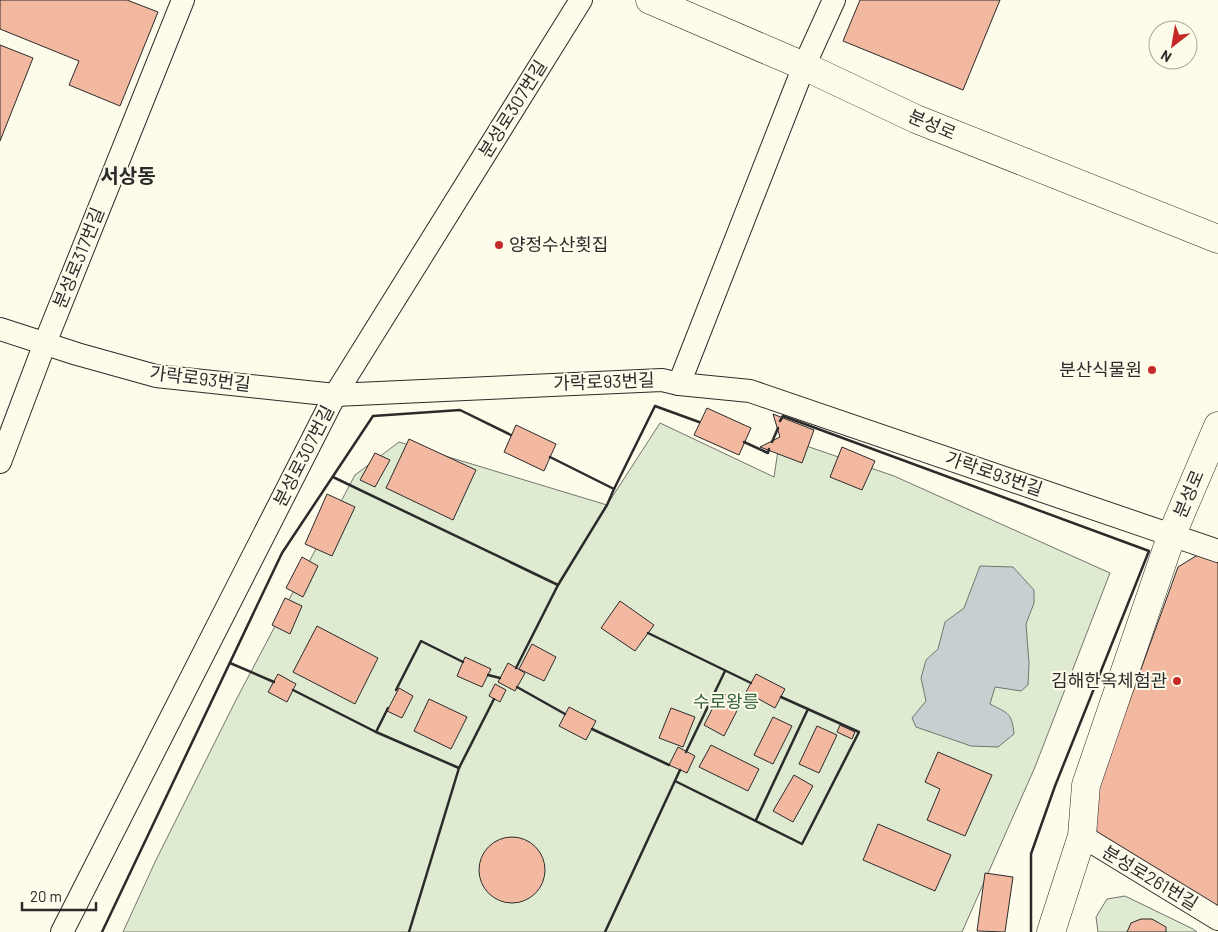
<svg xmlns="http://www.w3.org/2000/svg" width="1218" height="932" viewBox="0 0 1218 932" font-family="Barlow,'Noto Sans KR',sans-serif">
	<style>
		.green { fill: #deebd1; stroke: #74746e }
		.water { fill: #c7d0d0; stroke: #74746e }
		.building { fill: #f2b8a0; stroke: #2b2b2b }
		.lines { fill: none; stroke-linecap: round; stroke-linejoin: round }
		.street-casing { stroke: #2b2b2b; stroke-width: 24 }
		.secondary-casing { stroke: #2b2b2b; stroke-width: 29 }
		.street { stroke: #fdfbea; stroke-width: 22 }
		.secondary { stroke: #fdfbea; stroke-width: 28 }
		.wall { stroke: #2b2b2b; stroke-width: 2.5 }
		.poi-dot { fill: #c62828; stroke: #fdfbea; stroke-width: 2 }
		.labels { text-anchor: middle; stroke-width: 4; stroke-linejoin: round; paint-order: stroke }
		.street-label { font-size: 18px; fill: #2b2b2b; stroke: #fdfbea }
		.poi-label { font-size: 18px; fill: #2b2b2b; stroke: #fdfbea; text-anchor: end }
		.park-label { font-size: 18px; fill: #34623c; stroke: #fdfbea }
		.quarter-label { font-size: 20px; font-weight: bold; fill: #2b2b2b; stroke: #fdfbea }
	</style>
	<rect width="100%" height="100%" fill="#fdfbea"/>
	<g class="green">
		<polygon points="660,423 774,477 780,437 894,476 1110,573 1035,767 962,932 123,932 156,860 236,700 355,475 399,442 607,505"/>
		<polygon points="1125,896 1193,929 1197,932 1098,932 1096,917 1107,899"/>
	</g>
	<path class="water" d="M980,566l33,1 21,23v13l-8,21 3,39 -1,22 -7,6 -26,-4 -5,17c17,9 22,8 24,30l-16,13 -27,-1 -55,-19 -4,-9 14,-17 -5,-23 5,-18 12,-11 7,-27 19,-14z"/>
	<g class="building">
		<polygon points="0,0 127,0 158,12 120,106 69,85 79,61 0,29"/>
		<polygon points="860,0 1000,0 963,90 843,41"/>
		<polygon points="0,45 33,58 0,141"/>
		<polygon points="707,408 751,428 739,455 694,435"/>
		<polygon points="773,414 814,430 802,463 760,447 780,437"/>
		<polygon points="516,425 556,444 544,471 504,452"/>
		<polygon points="409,439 476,470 453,520 386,488"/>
		<polygon points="842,447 875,461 862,490 830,477"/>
		<polygon points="375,453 390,460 375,487 360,480"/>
		<polygon points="327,494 355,507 332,556 305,544"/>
		<polygon points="1204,551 1218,556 1218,908 1097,838 1095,796 1178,567"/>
		<polygon points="302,557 318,566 303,597 286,588"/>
		<polygon points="285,598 302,606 290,634 272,625"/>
		<polygon points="620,601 654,625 635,651 601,628"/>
		<polygon points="317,626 378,658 355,704 293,672"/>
		<polygon points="532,644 556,657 544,681 519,669"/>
		<polygon points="465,657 491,669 482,687 457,676"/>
		<polygon points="508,663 525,673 515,691 498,682"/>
		<polygon points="278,674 296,684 287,702 268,692"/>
		<polygon points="756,674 785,689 775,708 746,692"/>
		<polygon points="495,684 506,690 500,702 489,696"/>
		<polygon points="399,688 413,696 402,718 387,711"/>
		<polygon points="721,692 741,703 724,736 704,725"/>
		<polygon points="429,699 467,717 451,749 414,731"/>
		<polygon points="569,707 596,721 586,740 559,726"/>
		<polygon points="671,708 695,717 683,747 659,738"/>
		<polygon points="773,717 792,726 773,764 754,755"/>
		<polygon points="840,725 855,732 852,739 837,732"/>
		<polygon points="817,726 837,735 819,773 799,764"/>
		<polygon points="711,745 759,769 748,791 699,767"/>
		<polygon points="678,747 695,756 687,773 669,765"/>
		<polygon points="938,752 992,775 965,836 927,820 940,789 925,782"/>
		<polygon points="794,775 813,786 793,822 773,811"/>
		<polygon points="878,824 951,855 935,891 863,860"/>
		<circle cx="512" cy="870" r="33"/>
		<polygon points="985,873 1013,877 1005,932 977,931"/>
		<polygon points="1141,919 1152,919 1166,927 1166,932 1127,932 1131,923"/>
	</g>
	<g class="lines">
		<g class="street-casing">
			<g id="street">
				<polyline points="0,329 77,354 156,376 335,395 662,380 679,384 750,391 1218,551"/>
				<polyline points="679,384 804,66 834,0"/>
				<polyline points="0,462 45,343 183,0"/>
				<polyline points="1082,836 1218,919"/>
				<polyline points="62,932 335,395 581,0"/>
			</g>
		</g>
		<g class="secondary-casing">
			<g id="secondary">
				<polyline points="650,0 804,66 916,119 1218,239"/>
				<polyline points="1051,932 1082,836 1086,785 1172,534 1218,426"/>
			</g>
		</g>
		<use href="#street" class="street"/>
		<use href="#secondary" class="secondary"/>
		<g class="wall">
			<polyline points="780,421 783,416 1149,551 1055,786 1031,854 1031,932"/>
			<polyline points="744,442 768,453 769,449"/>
			<polyline points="772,442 778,428"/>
			<polyline points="550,457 614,489 655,406 699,422"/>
			<polyline points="333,477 558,585"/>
			<polyline points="648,633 751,683"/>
			<polyline points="230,663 274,682"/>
			<polyline points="516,668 558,585 607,505 614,489"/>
			<polyline points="488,675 500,678"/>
			<polyline points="517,687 565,714"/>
			<polyline points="293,690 376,732"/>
			<polyline points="396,690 421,641 463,662"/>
			<polyline points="388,708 376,732 459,768"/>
			<polyline points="592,729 669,765"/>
			<polyline points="686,752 725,671"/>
			<polyline points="675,781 802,844 859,732 781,697"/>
			<polyline points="756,820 808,709"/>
			<polyline points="102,932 282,553 373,416 460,410 511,435"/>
			<polyline points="409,932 459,768 494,699"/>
			<polyline points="605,932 680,770"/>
		</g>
	</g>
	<g class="poi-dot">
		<circle cx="499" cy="245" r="5"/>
		<circle cx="1152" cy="370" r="5"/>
		<circle cx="1177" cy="681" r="5"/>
	</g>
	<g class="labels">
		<g class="street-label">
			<text transform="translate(513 109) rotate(-58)" y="6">분성로307번길</text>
			<text transform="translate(932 125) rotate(23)" y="6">분성로</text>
			<text transform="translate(79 258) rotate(-68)" y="6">분성로317번길</text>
			<text transform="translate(200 379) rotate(7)" y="6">가락로93번길</text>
			<text transform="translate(604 382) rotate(-2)" y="6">가락로93번길</text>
			<text transform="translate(304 456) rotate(-63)" y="6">분성로307번길</text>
			<text transform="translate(994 474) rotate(19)" y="6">가락로93번길</text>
			<text transform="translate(1189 494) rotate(-67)" y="6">분성로</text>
			<text transform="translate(1150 878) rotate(31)" y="6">분성로261번길</text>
		</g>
		<g class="poi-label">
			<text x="509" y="251" text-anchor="start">양정수산횟집</text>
			<text x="1142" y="376">분산식물원</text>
			<text x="1167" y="687">김해한옥체험관</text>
		</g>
		<g class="park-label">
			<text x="726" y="708">수로왕릉</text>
		</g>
		<g class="quarter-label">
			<text x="128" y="183">서상동</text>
		</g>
	</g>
	<g transform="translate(1173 45) rotate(211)"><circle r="24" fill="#fdfbea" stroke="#a9a89e"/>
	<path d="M0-4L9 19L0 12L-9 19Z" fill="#c62828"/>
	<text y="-8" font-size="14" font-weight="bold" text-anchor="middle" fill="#2b2b2b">N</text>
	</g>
	<path d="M22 902v8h74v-8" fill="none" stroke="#2b2b2b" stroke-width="2.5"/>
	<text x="30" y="902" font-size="15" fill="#2b2b2b" stroke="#fdfbea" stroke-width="4" paint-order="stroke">20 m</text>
</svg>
